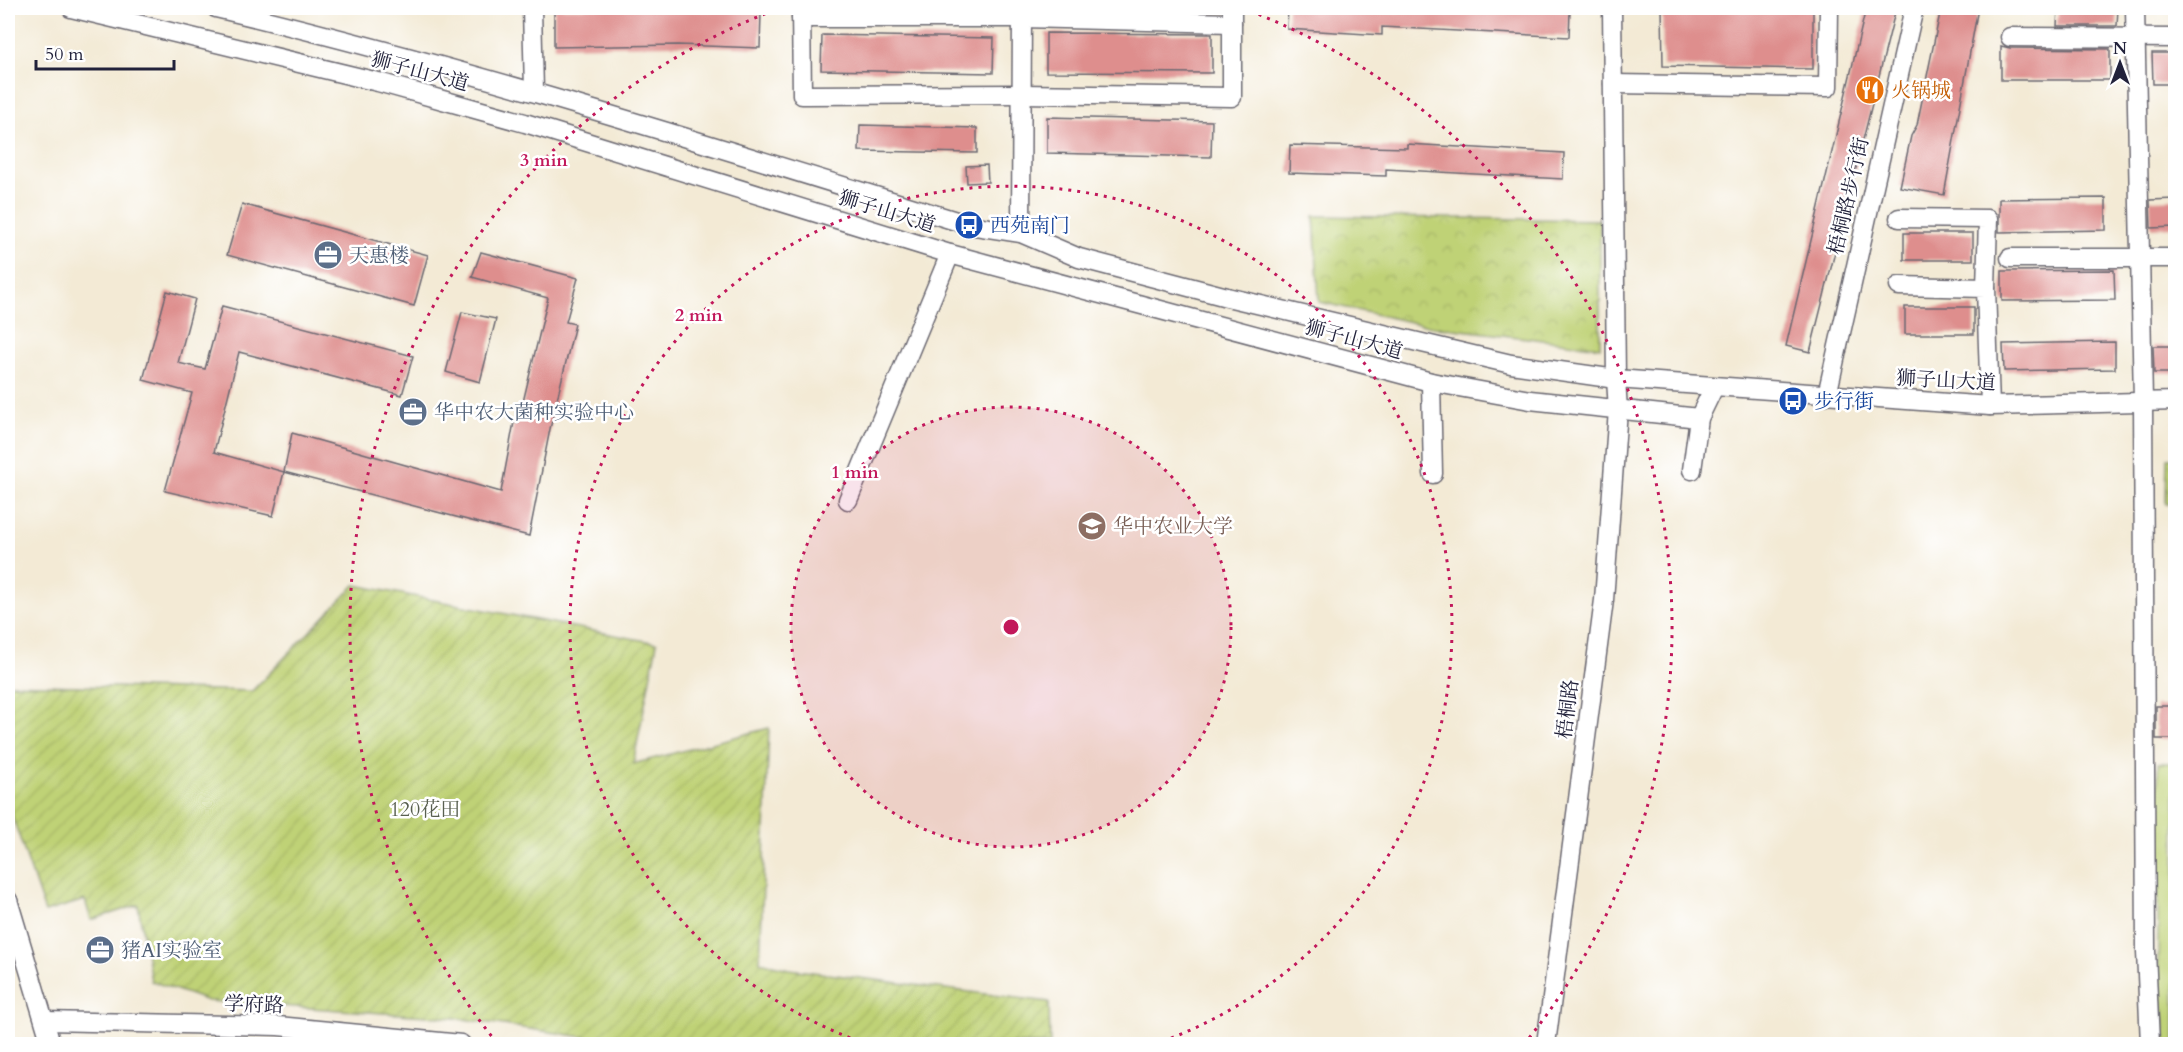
<svg xmlns="http://www.w3.org/2000/svg" width="2183" height="1052" viewBox="0 0 2183 1052" font-family="Cardo,'Noto Serif SC',serif">
	<style>
		.grass { fill: #bfd276; stroke: #707a58; stroke-width: 1.5 }
		.park { fill: url(#park-crowns); stroke: #707a58; stroke-width: 1.5 }
		.garden { fill: url(#garden-furrows); stroke: #707a58; stroke-width: 1.5 }
		.building { fill: #de8e8d }
		.lines { fill: none; stroke-linecap: round; stroke-linejoin: round }
		.minor-casing { stroke: #6b6871; stroke-width: 21 }
		.minor { stroke: #fff; stroke-width: 18 }
		.ring { fill: none; stroke: #c2185b; stroke-width: 3; stroke-dasharray: 3 6 }
		.labels { text-anchor: middle; stroke-width: 5; stroke-linejoin: round; paint-order: stroke }
		.street-label { font-size: 20px; fill: #22223b; stroke: #fff }
		.food-label { font-size: 20px; fill: #c56008; stroke: #fff; text-anchor: start }
		.transit-label { font-size: 20px; fill: #164399; stroke: #fff; text-anchor: start }
		.service-label { font-size: 20px; fill: #4e5e75; stroke: #fff; text-anchor: start }
		.education-label { font-size: 20px; fill: #785e54; stroke: #fff; text-anchor: start }
		.park-label { font-size: 20px; fill: #596050; stroke: #fff }
		.centre { fill: #c2185b; stroke: #fff; stroke-width: 3 }
		.ring-label { font-size: 18px; text-anchor: middle; font-weight: bold; fill: #c2185b; stroke: #fff; stroke-width: 5; stroke-linejoin: round; paint-order: stroke }
	</style>
	<defs>
		<pattern id="park-crowns" width="20" height="18" patternUnits="userSpaceOnUse" patternTransform="scale(1.5)"><rect width="20" height="18" fill="#bfd276"/><path d="M2 6a3 3 0 1 1 6 0M12 15a3 3 0 1 1 6 0" fill="none" stroke="#a4b467"/></pattern>
		<pattern id="garden-furrows" width="10" height="10" patternUnits="userSpaceOnUse" patternTransform="scale(1.5)"><rect width="10" height="10" fill="#bfd276"/><path d="M-1 1l2-2M0 10L10 0M9 11l2-2" fill="none" stroke="#a4b467"/></pattern>
	</defs>
	<rect width="100%" height="100%" fill="#fff"/>
	<filter id="ink" filterUnits="userSpaceOnUse"><feTurbulence type="fractalNoise" baseFrequency=".0167" numOctaves="2"/><feDisplacementMap in="SourceGraphic" scale="12" xChannelSelector="R" yChannelSelector="G"/><feConvolveMatrix kernelMatrix="1 2 1 2 8 2 1 2 1" color-interpolation-filters="sRGB"/></filter>
	<filter id="wash" filterUnits="userSpaceOnUse"><feTurbulence type="fractalNoise" baseFrequency=".008" numOctaves="4" result="noise"/><feDisplacementMap in="SourceGraphic" scale="24" xChannelSelector="R" yChannelSelector="G"/><feGaussianBlur stdDeviation="1.35" result="paint"/><feColorMatrix in="noise" values="0 0 0 0 0 0 0 0 0 0 0 0 0 0 0 0 0 1.4 0 .05"/><feComposite in="paint" operator="in"/></filter>
	<g filter="url(#wash)">
		<rect width="100%" height="100%" fill="#f3ead5"/>
		<polygon class="grass" points="2158,763 2175,763 2175,1044 2166,1044 2158,963"/>
		<g class="park">
			<polygon points="1314,216 1600,220 1600,347 1429,326 1319,302"/>
			<polygon points="2167,458 2175,458 2175,504 2166,504"/>
		</g>
		<polygon class="garden" points="355,585 657,643 633,764 769,728 760,962 789,969 1049,1002 1050,1044 630,1044 456,1018 208,1001 151,981 138,905 91,920 85,900 45,912 8,804 8,684 252,691"/>
		<g id="blocks">
			<g class="building">
				<polygon points="554,8 678,8 678,10 761,12 760,48 678,45 554,47"/>
				<polygon points="1288,8 1320,8 1399,13 1400,8 1499,8 1570,11 1569,37 1382,27 1382,35 1287,29"/>
				<polygon points="1662,8 1813,8 1813,69 1663,66"/>
				<polygon points="1866,8 1896,8 1810,352 1786,346"/>
				<polygon points="1941,8 1978,8 1944,195 1900,187 1911,136 1917,125"/>
				<polygon points="2058,8 2118,8 2117,26 2057,26"/>
				<polygon points="1046,33 1212,34 1212,73 1046,72"/>
				<polygon points="822,35 994,38 993,73 821,70"/>
				<polygon points="2001,46 2010,48 2110,49 2110,80 2001,80"/>
				<polygon points="2152,53 2175,53 2175,84 2153,84"/>
				<polygon points="1047,117 1212,121 1211,157 1047,153"/>
				<polygon points="860,125 977,128 977,153 859,151"/>
				<polygon points="1407,144 1564,153 1563,179 1386,169 1386,176 1289,173 1290,145 1407,148"/>
				<polygon points="987,165 988,182 967,183 966,166"/>
				<polygon points="2106,198 2106,230 1999,232 1999,199"/>
				<polygon points="2175,199 2175,227 2151,228 2150,200"/>
				<polygon points="242,204 428,255 414,306 227,255"/>
				<rect x="1904" y="233" width="69" height="27"/>
				<polygon points="481,252 578,278 566,322 575,324 550,429 529,536 284,472 292,433 501,492 514,422 518,423 548,298 472,277"/>
				<polygon points="2114,270 2115,300 2002,301 2002,271"/>
				<polygon points="167,291 195,299 178,363 205,369 222,306 413,356 402,395 239,352 214,452 284,472 273,516 165,491 192,393 143,380"/>
				<rect x="1905" y="307" width="69" height="27"/>
				<polygon points="462,312 496,319 480,382 446,372"/>
				<polygon points="2115,342 2115,369 2004,371 2003,344"/>
				<polygon points="2153,346 2175,346 2175,373 2154,373"/>
				<rect x="2156" y="706" width="19" height="33"/>
			</g>
		</g>
	</g>
	<g filter="url(#ink)">
		<use href="#blocks" fill-opacity="0" stroke="#6b6871" stroke-width="1.5"/>
		<g class="lines">
			<g class="minor-casing">
				<g id="minor">
					<polyline points="71,8 378,82 525,123 950,254 1431,382 1530,400 1699,418"/>
					<path d="M216,8c254,60 503,140 753,217l52,8 58,25 148,39 284,67 105,15 374,27 186,-5"/>
					<polyline points="532,8 534,91"/>
					<polyline points="801,8 802,95 1022,94 1232,97 1232,8"/>
					<polyline points="2135,8 2143,401 2146,951 2150,1044"/>
					<polyline points="801,18 1022,18 1232,23"/>
					<polyline points="2010,37 2176,38"/>
					<polyline points="1613,84 1828,87 1829,8"/>
					<polyline points="1899,218 1988,219 1986,288"/>
					<polyline points="1021,233 1022,8"/>
					<polyline points="2010,258 2176,258"/>
					<polyline points="1899,286 1986,288 1990,406"/>
					<polyline points="1431,382 1433,474"/>
					<polyline points="1827,395 1914,8"/>
					<polyline points="1692,470 1699,418 1714,387"/>
					<polyline points="848,500 950,254"/>
					<polyline points="8,900 51,1044"/>
					<polyline points="45,1021 278,1026 461,1044"/>
					<polyline points="1546,1044 1604,600 1618,410 1616,379 1612,8"/>
				</g>
			</g>
			<use href="#minor" class="minor"/>
		</g>
	</g>
	<circle cx="1011" cy="627" r="220" fill="#c2185b" fill-opacity=".12"/>
	<g class="ring">
		<circle cx="1011" cy="627" r="220"/>
		<path d="M867 1044A441 441 0 1 1 1155 1044"/>
		<path d="M497 1043A661 661 0 0 1 780 8M1242 8A661 661 0 0 1 1525 1043"/>
	</g>
	<defs>
		<g id="restaurant-disc" transform="scale(1.5)"><circle r="9.5" fill="#e8710a" stroke="#fff"/><path d="M-5-6h1v4h1v-4h1v4h1v-4h1v5L-1.5 .5V6h-2V.5L-5-1ZM5-6V6H3V1.5H1.5Q1.5-4 5-6Z" fill="#fff"/></g>
		<g id="bus-disc" transform="scale(1.5)"><circle r="9.5" fill="#1a4fb4" stroke="#fff"/><path d="M-5-6H5V4H4V6H2V4H-2V6H-4V4H-5ZM-3.5-4V0h7V-4ZM-3.5 1.2v1.5H-2V1.2ZM2 1.2v1.5H3.5V1.2Z" fill="#fff"/></g>
		<g id="office-disc" transform="scale(1.5)"><circle r="9.5" fill="#5c6f8a" stroke="#fff"/><path d="M-6-3h4V-5.5h4V-3h4V5H-6ZM-1-4.5V-3h2v-1.5ZM-6 0V1H6V0Z" fill="#fff"/></g>
		<g id="university-disc" transform="scale(1.5)"><circle r="9.5" fill="#8d6e63" stroke="#fff"/><path d="M0-5L7-2L0 1L-7-2ZM-4 1L0 2.5L4 1V4Q0 6-4 4Z" fill="#fff"/></g>
	</defs>
	<g fill-rule="evenodd">
		<use href="#restaurant-disc" x="1870" y="90"/>
		<use href="#bus-disc" x="969" y="225"/>
		<use href="#office-disc" x="328" y="255"/>
		<use href="#bus-disc" x="1793" y="401"/>
		<use href="#office-disc" x="413" y="412"/>
		<use href="#university-disc" x="1092" y="526"/>
		<use href="#office-disc" x="100" y="950"/>
	</g>
	<g class="labels">
		<g class="street-label">
			<text transform="translate(420 71) rotate(15)" y="7">狮子山大道</text>
			<text transform="translate(1848 196) rotate(-77)" y="7">梧桐路步行街</text>
			<text transform="translate(887 211) rotate(17)" y="7">狮子山大道</text>
			<text transform="translate(1354 339) rotate(15)" y="7">狮子山大道</text>
			<text transform="translate(1946 380) rotate(3)" y="7">狮子山大道</text>
			<text transform="translate(1567 709) rotate(-83)" y="7">梧桐路</text>
			<text transform="translate(254 1004) rotate(2)" y="7">学府路</text>
		</g>
		<g class="food-label">
			<text x="1891" y="97">火锅城</text>
		</g>
		<g class="transit-label">
			<text x="990" y="232">西苑南门</text>
			<text x="1814" y="408">步行街</text>
		</g>
		<g class="service-label">
			<text x="349" y="262">天惠楼</text>
			<text x="434" y="419">华中农大菌种实验中心</text>
			<text x="121" y="957">猪AI实验室</text>
		</g>
		<g class="education-label">
			<text x="1113" y="533">华中农业大学</text>
		</g>
		<g class="park-label">
			<text x="425" y="816">120花田</text>
		</g>
	</g>
	<circle cx="1011" cy="627" r="9" class="centre"/>
	<g class="ring-label">
		<text x="544" y="166">3 min</text>
		<text x="699" y="321">2 min</text>
		<text x="855" y="478">1 min</text>
	</g>
	<rect width="2183" height="1052" fill="none" stroke="#fff" stroke-width="30"/>
	<g transform="translate(2120 63)" stroke="#ffffff" stroke-width="4.5" paint-order="stroke">
	<path d="M0-4.5L10 22L0 15L-10 22Z" fill="#22223b"/>
	<text y="-9" font-size="16" font-weight="bold" text-anchor="middle" fill="#22223b">N</text>
	</g>
	<path d="M36 60v9h138v-9" fill="none" stroke="#22223b" stroke-width="3"/>
	<text x="45" y="60" font-size="18" fill="#22223b" stroke="#ffffff" stroke-width="4.5" paint-order="stroke">50 m</text>
</svg>
